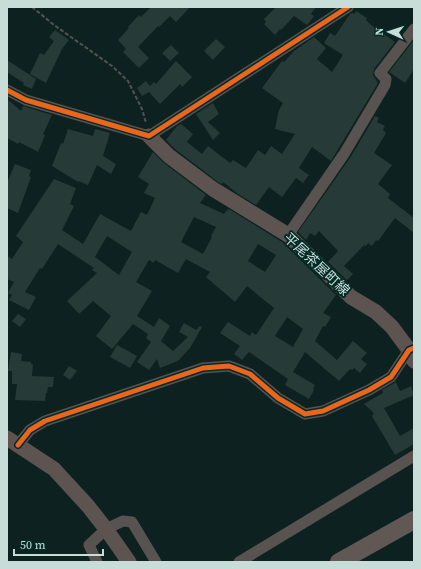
<svg xmlns="http://www.w3.org/2000/svg" width="421" height="569" viewBox="0 0 421 569" font-family="'Source Serif 4','Noto Sans JP',serif">
	<style>
		.building { fill: #263a38; fill-rule: evenodd }
		.lines { fill: none; stroke-linecap: round; stroke-linejoin: round }
		.path { stroke: #505351; stroke-width: 2; stroke-dasharray: 4 2; stroke-linecap: butt }
		.minor { stroke: #585250; stroke-width: 11 }
		.secondary { stroke: #5d5451; stroke-width: 15 }
		.trunk { stroke: #615856; stroke-width: 18 }
		.cycleway-casing { stroke: #042b26; stroke-width: 8 }
		.cycleway { stroke: #eb651d; stroke-width: 5 }
		.labels { text-anchor: middle; stroke-width: 4; stroke-linejoin: round; paint-order: stroke }
		.street-label { font-size: 14px; fill: #c8dcd8; stroke: #042b26 }
	</style>
	<rect width="100%" height="100%" fill="#0d2220"/>
	<g class="building">
		<polygon points="151,7 190,7 176,22 170,16 159,27 158,26 138,47 149,58 139,68 123,52 126,49 118,40 129,28 128,27 139,15 141,17"/>
		<polygon points="276,7 316,7 311,14 314,16 308,24 307,25 294,16 281,30 280,29 275,35 264,24 266,22 264,19"/>
		<polygon points="356,11 367,18 366,20 371,25 395,42 374,69 373,75 378,83 331,161 312,147 299,168 309,175 303,183 296,178 282,197 269,187 256,205 238,194 223,182 222,184 218,182 175,149 166,140 177,126 181,124 193,134 187,142 202,154 208,146 230,163 233,160 246,168 258,150 265,155 271,146 282,154 295,134 275,129 279,110 283,103 262,88 282,61 284,62 294,51 314,37 326,48 317,59 332,72 343,55 324,43 330,33 335,36 350,14 352,13 355,14"/>
		<polygon points="55,30 69,40 62,49 46,83 30,74 40,53 44,55 54,41 49,37"/>
		<polygon points="216,39 225,47 213,60 204,51"/>
		<polygon points="414,40 414,69 405,83 389,72"/>
		<polygon points="171,45 179,53 170,61 162,53"/>
		<polygon points="7,60 36,79 32,89 23,85 24,83 7,72"/>
		<polygon points="176,61 192,77 182,87 180,84 160,104 149,92 142,96 137,88 146,81 150,86 154,82 156,84"/>
		<polygon points="7,99 21,111 23,106 52,115 43,134 45,135 38,152 19,142 18,144 7,138"/>
		<polygon points="213,103 219,114 208,122 220,133 213,140 196,114"/>
		<polygon points="375,116 379,118 377,122 385,126 383,130 386,133 374,153 392,165 378,184 390,194 388,198 414,218 414,233 395,218 378,241 376,240 372,246 368,243 366,246 364,245 344,266 353,274 347,280 328,262 338,251 319,231 315,236 310,233 306,240 298,232 350,158"/>
		<polygon points="68,129 93,136 95,129 110,133 103,156 116,164 111,174 97,165 88,185 78,181 78,182 52,166 61,143 63,144"/>
		<path d="M153,152l11,11 42,32 -6,8 24,11 3,-4 2,-1 53,33 54,53 -13,18 8,4 -6,10 -2,-1 -8,15 22,19 16,-19 14,12 -6,6 6,5 -7,9 -6,-5 -2,2 -2,-1 -11,12 -34,-29 -12,20 22,13 -2,4 1,1 -5,9 -24,-14 3,-6 -39,-27 -7,8 -8,-6 6,-8 -20,-13 8,-11 22,14 2,-4 4,3 18,-27 -27,-22 -12,16 -29,-25 4,-5 -24,-13 -8,14 -23,-13 -1,3 -5,-3 -13,22 16,9 -15,25 17,11 5,-9 11,8 -9,15 12,10 15,-14 -9,-5 5,-9 12,7 4,-4 2,1 -12,21 -12,13 -18,7 -3,-9 -8,11 -12,-8 14,-20 -5,-4 2,-4 -15,-10 -21,25 -16,-13 15,-20 -18,-15 -14,13 -12,-13 30,-28 -5,-3 2,-2 -36,-24 -16,25 -2,-1 -15,24 11,5 -7,13 -20,-10 3,-5 -4,-2 6,-11 -7,-3v-23l5,3 11,-17 -7,-6 38,-57 22,9 -6,16 4,2 -12,24 21,14 17,-30 31,17 10,-19 6,3 8,-17 -11,-5 5,-9 -11,-7zM194,217l22,10 -5,9 1,1 -9,17 -22,-12zM107,236l25,16 -13,23 -24,-18zM258,244l18,11 -11,17 -17,-11zM287,317l16,12 -10,18 -18,-11z"/>
		<polygon points="15,164 31,170 29,176 31,177 18,213 7,208 7,183"/>
		<polygon points="18,314 26,319 20,327 12,321"/>
		<polygon points="117,345 137,356 130,368 110,357"/>
		<polygon points="11,352 22,354 21,361 31,362 31,364 33,364 32,376 54,377 53,387 48,387 47,393 46,393 45,401 15,400 17,384 12,384 12,371 8,371"/>
		<polygon points="69,366 77,371 70,380 63,375"/>
		<polygon points="396,382 400,391 411,386 414,395 384,408 400,436 414,428 414,444 395,455 372,416 374,413 364,404 383,393 382,390"/>
	</g>
	<g class="lines">
		<polyline class="path" points="32,7 54,25 112,66 128,81 142,109 146,123"/>
		<g class="minor">
			<polyline points="7,90 26,100 149,136 348,7"/>
			<polyline points="288,235 344,154 385,85 386,79 380,73 414,29"/>
			<polyline points="18,445 30,430 45,421 203,368 229,366 250,374 278,398 305,414 323,411 369,390 391,377 409,350 414,348"/>
			<polyline points="97,562 89,545 106,529 123,521 132,522 156,562"/>
			<polyline points="239,562 414,456"/>
		</g>
		<g class="secondary">
			<polyline points="149,136 169,156 213,189 288,235 351,297 376,312 392,327 409,350 414,361"/>
			<polyline points="7,438 54,469 88,506 106,529 129,562"/>
		</g>
		<polyline class="trunk" points="339,562 414,520"/>
		<g class="cycleway-casing">
			<g id="cycleway">
				<polyline points="7,90 26,100 149,136 348,7"/>
				<polyline points="18,445 30,430 45,421 203,368 229,366 250,374 278,398 305,414 323,411 369,390 391,377 409,350 414,348"/>
			</g>
		</g>
		<use href="#cycleway" class="cycleway"/>
	</g>
	<g class="labels">
		<g class="street-label">
			<text transform="translate(317 264) rotate(43)" y="5">平尾茶屋町線</text>
		</g>
	</g>
	<rect width="421" height="569" fill="none" stroke="#c8dcd8" stroke-width="16"/>
	<g transform="translate(389 32) rotate(273)" stroke="#042b26" stroke-width="3" paint-order="stroke">
	<path d="M0-3L7 15L0 10L-7 15Z" fill="#c8dcd8"/>
	<text y="-6" font-size="11" font-weight="bold" text-anchor="middle" fill="#c8dcd8">N</text>
	</g>
	<path d="M14 549v6h89v-6" fill="none" stroke="#c8dcd8" stroke-width="2"/>
	<text x="20" y="549" font-size="12" fill="#c8dcd8" stroke="#042b26" stroke-width="3" paint-order="stroke">50 m</text>
</svg>
